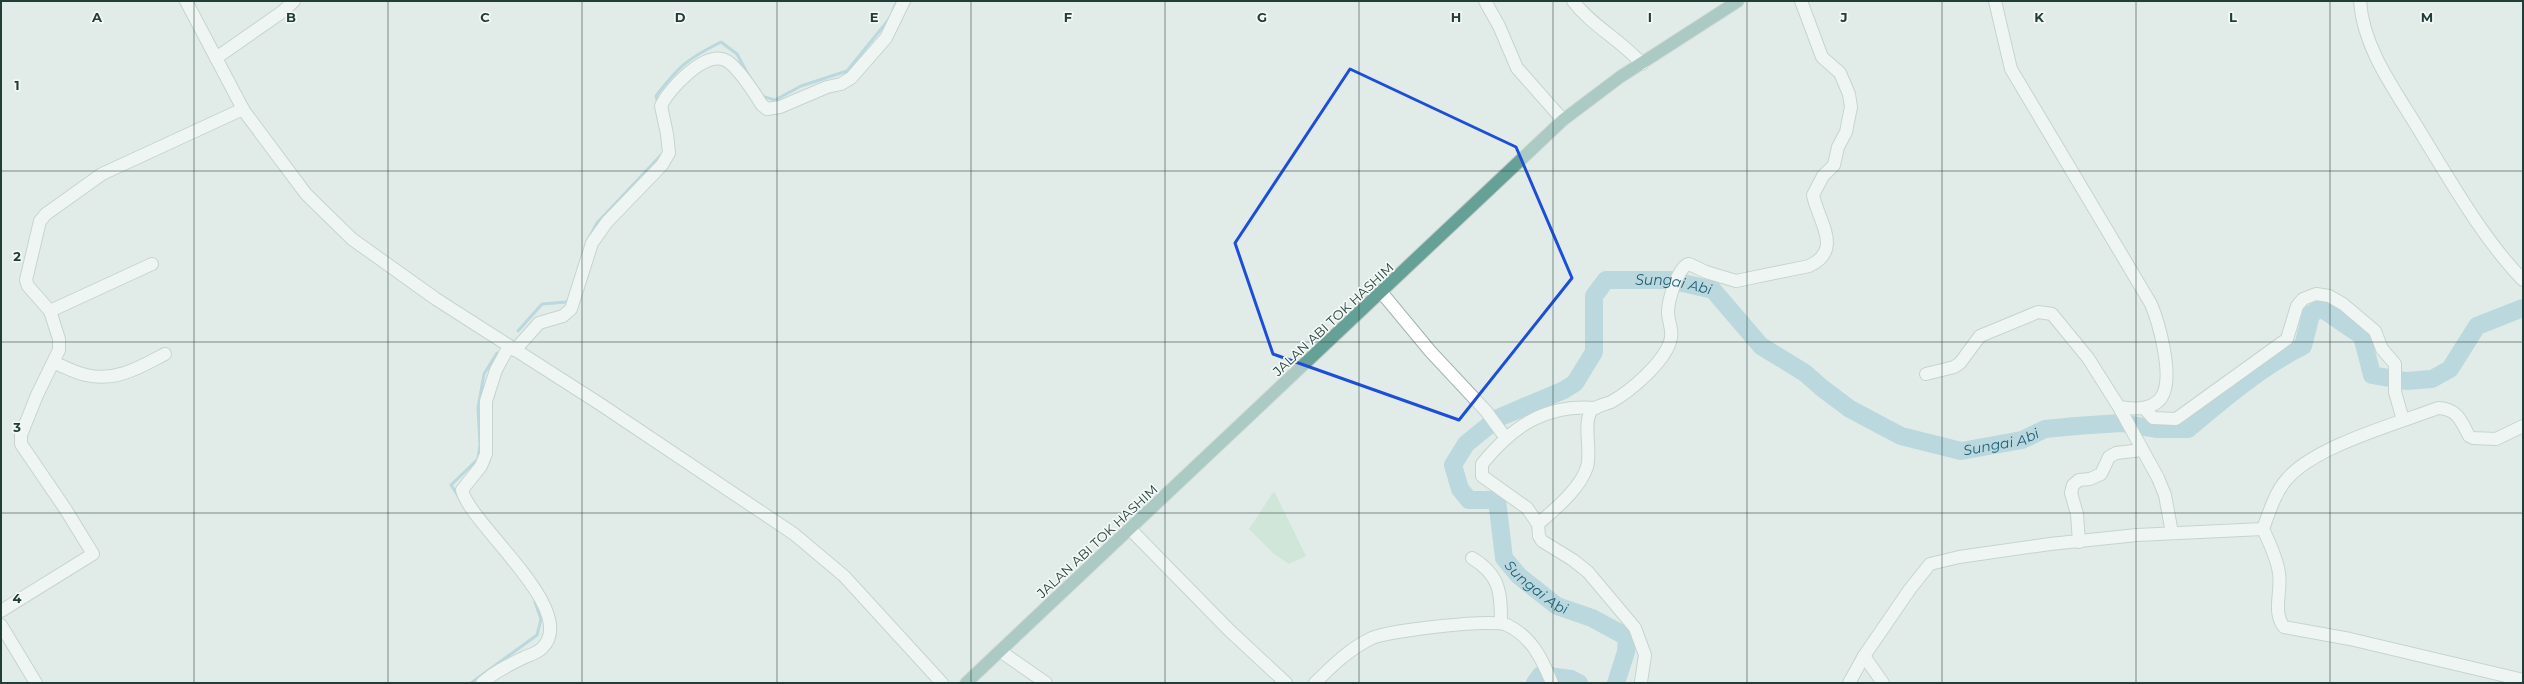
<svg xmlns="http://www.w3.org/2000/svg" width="2524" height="684" viewBox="0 0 2524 684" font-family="Montserrat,sans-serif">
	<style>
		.green { fill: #baddc7 }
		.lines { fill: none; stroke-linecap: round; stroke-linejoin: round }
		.stream { stroke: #89bed1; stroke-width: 3 }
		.river { stroke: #89bed1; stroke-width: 18 }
		.minor-casing { stroke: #a4b4b0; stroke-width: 14 }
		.major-casing { stroke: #c1c9c7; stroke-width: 14 }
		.minor { stroke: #fff; stroke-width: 12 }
		.major { stroke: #66a198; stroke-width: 12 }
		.marked { fill: none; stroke: #1d4ed8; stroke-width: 3; stroke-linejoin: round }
		.grid { fill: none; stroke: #223d38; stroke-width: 1; stroke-opacity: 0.55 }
		.labels { text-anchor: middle; stroke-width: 3.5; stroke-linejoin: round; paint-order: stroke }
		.street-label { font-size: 13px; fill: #223d38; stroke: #f2f8f6 }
		.water-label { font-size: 14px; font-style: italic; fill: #1c5f78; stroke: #f2f8f6 }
		.grid-label { font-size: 13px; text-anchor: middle; font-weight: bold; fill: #223d38; stroke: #f2f8f6; stroke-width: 3.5; stroke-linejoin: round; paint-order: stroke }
	</style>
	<rect width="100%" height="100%" fill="#e1ece8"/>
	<polygon class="green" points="1274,491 1306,556 1289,564 1274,554 1249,529"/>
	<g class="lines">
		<g class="stream">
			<polyline points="893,10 897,1"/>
			<polyline points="761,96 775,100 801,86 847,71 890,18"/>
			<path d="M658,103l-2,-7c23,-30 31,-37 65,-54l16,12 13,24"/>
			<polyline points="589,238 597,223 662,154"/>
			<polyline points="518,331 542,304 567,302 568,300"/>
			<polyline points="460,499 451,485 478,459 480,445 478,408 484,374 497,353"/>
			<polyline points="471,683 537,635 541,619 535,602"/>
		</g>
		<g class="river">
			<path id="s1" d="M1498,418l66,-28 11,-7 19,-31v-56l12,-16h64l43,10 48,56 44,27 17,15 28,21 51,27 60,15 61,-11 23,-11 31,-3 45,-3 35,6h32c37,-31 72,-61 115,-83l8,-32 10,-6 41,28 10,39 34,6 26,-2 18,-10 27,-43 46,-18"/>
			<path id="s2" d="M1488,426l-22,18 -13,21 7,24 9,11h28l7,58 15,18 38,30 35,12 35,19 -1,15 -10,31"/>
			<polyline points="1535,683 1541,675 1571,679 1579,683"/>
		</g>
		<g class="minor-casing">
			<g id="minor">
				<polyline points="186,1 244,111 306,194 352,239 436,299 600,404 794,534 844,576 942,683"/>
				<polyline points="1485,1 1499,26 1517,68 1563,120"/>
				<path d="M1573,1c19,25 48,39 69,63"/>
				<path d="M2360,1c3,49 38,93 62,134 29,47 62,105 101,145"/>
				<polyline points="216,58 282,12 294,1"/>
				<polyline points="1382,293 1430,351 1486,411 1505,437"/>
				<polyline points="50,311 152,264"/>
				<path d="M515,350l24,-27 24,-7 8,-7 21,-66 15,-21 55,-57 7,-12 -2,-19 -6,-28c7,-16 43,-55 64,-46 12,5 30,34 37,45l5,4 13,-2 47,-20 14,-3 10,-6 35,-40 18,-37"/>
				<path d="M54,363c10,3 21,10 32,12 30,7 54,-8 79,-21"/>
				<path d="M1926,374l28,-7 6,-4 20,-27 58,-24 14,2 36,44 31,49c16,3 39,3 45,-15 8,-21 -5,-69 -13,-88l-140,-235 -16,-68"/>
				<polyline points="2119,407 2158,478 2165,495 2172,533"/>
				<path d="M1596,408c-51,-4 -83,18 -114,56v12l45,32 11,16 1,12 3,5 31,19 15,12 47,56 10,27 -4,27"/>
				<polyline points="2145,409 2153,418 2176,419 2287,339 2297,306 2303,299 2316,294 2329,296 2343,304 2375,331 2382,349 2395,364 2395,392 2403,420"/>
				<path d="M2523,426l-27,13 -23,-1 -4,-2c-8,-15 -11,-27 -31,-28 -42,16 -123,38 -151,71 -12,13 -18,34 -24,50 6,13 14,29 16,44 3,18 -7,39 5,54l66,12 173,41"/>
				<path d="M1538,524c17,-15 42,-35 49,-57 5,-15 -5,-46 5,-57 4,-4 14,-6 19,-8 20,-11 52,-39 59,-60 4,-11 -2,-20 -2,-30 0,-11 10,-46 21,-48l17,8 30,9 73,-15c35,-16 9,-45 4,-71l10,-19 11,-11 4,-18 8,-15 5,-25 -2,-13 -9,-21 -18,-16 -21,-56"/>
				<polyline points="1130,529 1229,630 1286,683"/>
				<polyline points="2079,542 2077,514 2071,493 2073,485 2079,480 2090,479 2101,474 2109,457 2116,453 2142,450"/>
				<path d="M1472,558c28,17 29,34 29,65"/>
				<polyline points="1,611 93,554 66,510 21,444 21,435 37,395 59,350 59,339 50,311 28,286 26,280 40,221 46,214 102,174 243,109"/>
				<polyline points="1,625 36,683"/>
				<polyline points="1000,651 1046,683"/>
				<polyline points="1864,656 1883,683"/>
				<path d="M482,683c12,-11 27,-18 41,-25 6,-3 15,-5 19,-10 39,-37 -72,-123 -80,-158l19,-24 5,-12v-53l10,-31 13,-24"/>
				<path d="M1315,683c17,-17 34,-34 57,-45 16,-7 120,-20 135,-13 25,12 35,34 45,58"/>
				<polyline points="1849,683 1864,656 1910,589 1930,564 1959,557 2050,544 2137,535 2263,529"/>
			</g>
		</g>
		<g class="major-casing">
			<polyline id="major" points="966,683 1563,120 1620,77 1738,1"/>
		</g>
		<use href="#minor" class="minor"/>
		<use href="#major" class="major"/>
	</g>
	<path d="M0 0H2524V684H0ZM1350,69l166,78 56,131 -113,142 -186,-66 -38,-111z" fill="#e1ece8" fill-opacity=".55" fill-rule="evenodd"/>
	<path class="marked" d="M1350,69l166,78 56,131 -113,142 -186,-66 -38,-111z"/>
	<path class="grid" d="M194,1v682M388,1v682M582,1v682M777,1v682M971,1v682M1165,1v682M1359,1v682M1553,1v682M1747,1v682M1942,1v682M2136,1v682M2330,1v682M1,171h2522M1,342h2522M1,513h2522"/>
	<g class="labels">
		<g class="street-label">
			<text transform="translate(1333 319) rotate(-43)" y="5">JALAN ABI TOK HASHIM</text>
			<text transform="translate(1097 541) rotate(-43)" y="5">JALAN ABI TOK HASHIM</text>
		</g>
		<g class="water-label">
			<text dy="5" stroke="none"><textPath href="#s1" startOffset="265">Sungai Abi</textPath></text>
			<text dy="5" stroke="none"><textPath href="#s1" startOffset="649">Sungai Abi</textPath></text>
			<text dy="5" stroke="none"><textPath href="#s2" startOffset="223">Sungai Abi</textPath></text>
		</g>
	</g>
	<g class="grid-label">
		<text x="97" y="22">A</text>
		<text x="291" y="22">B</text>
		<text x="485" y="22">C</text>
		<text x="680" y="22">D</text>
		<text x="874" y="22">E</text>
		<text x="1068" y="22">F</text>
		<text x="1262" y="22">G</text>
		<text x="1456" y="22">H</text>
		<text x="1650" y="22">I</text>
		<text x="1844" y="22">J</text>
		<text x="2039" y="22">K</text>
		<text x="2233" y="22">L</text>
		<text x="2427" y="22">M</text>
		<text x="17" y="90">1</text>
		<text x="17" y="261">2</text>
		<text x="17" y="432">3</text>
		<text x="17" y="603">4</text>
	</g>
	<rect width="2524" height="684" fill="none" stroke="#223d38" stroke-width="4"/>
</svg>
